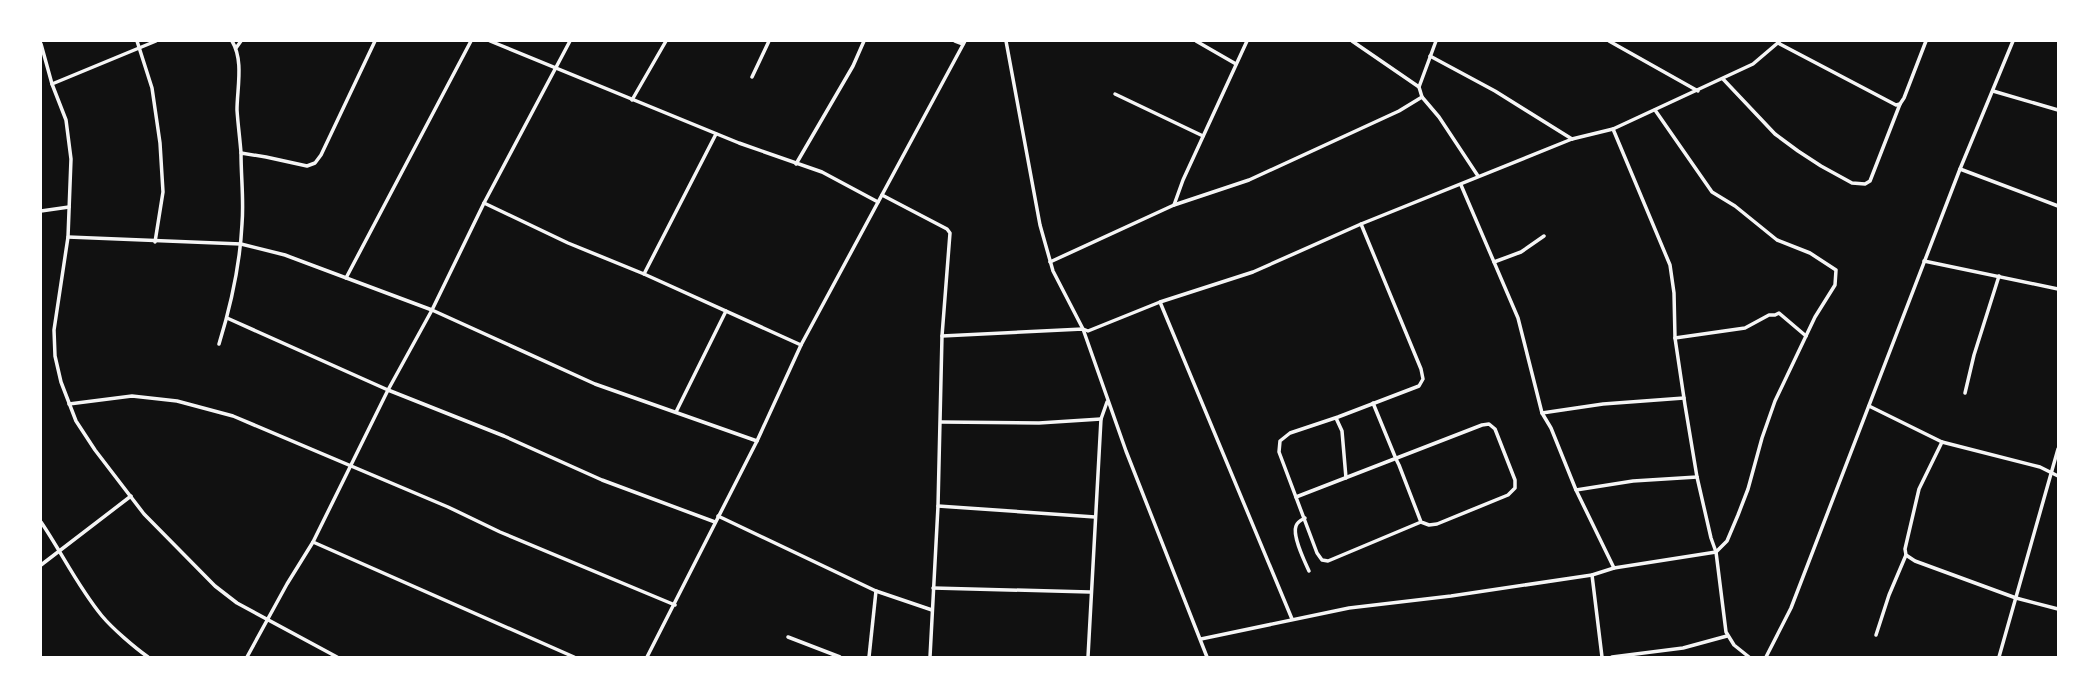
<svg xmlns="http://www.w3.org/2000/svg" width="2099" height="698" viewBox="0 0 2099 698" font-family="'IBM Plex Sans',sans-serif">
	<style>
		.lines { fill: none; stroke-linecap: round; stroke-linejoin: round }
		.minor { stroke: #f5f5f5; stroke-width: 3.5 }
	</style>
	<rect width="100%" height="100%" fill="#111"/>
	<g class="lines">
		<g class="minor">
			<polyline points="137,41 152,88 160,143 163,192 155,242"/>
			<path d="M232,41c12,20 5,47 5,69 1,15 3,29 4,43"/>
			<polyline points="490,41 739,143 822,172 878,202"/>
			<polyline points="955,41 963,44"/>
			<polyline points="1006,41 1040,225 1053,271 1083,329 1088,331 1160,302 1253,272 1361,224 1572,139 1613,129 1753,64 1780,41"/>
			<polyline points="1196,41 1236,64"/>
			<polyline points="1352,41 1419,87"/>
			<polyline points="1609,41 1698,91"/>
			<polyline points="1778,43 1896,105 1900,104 1904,98 1926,41"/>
			<polyline points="41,44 52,84 66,120 71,159 68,237 54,330 55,356 61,382 76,421 95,450 144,514 215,586 237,603 337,657"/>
			<polyline points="236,48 241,41"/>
			<polyline points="1430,56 1495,91 1572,139"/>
			<polyline points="752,77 769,41"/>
			<polyline points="1723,79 1775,134 1798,151 1821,166 1852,183 1865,184 1870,181 1900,104"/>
			<polyline points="52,84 156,41"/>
			<polyline points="1993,91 2058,110"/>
			<polyline points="1115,94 1203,136"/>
			<polyline points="1422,97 1439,117 1478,176"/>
			<polyline points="632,100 666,41"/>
			<polyline points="1613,129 1670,265 1674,293 1675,338 1685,405 1697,477 1711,538 1716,552 1726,632 1734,645 1749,657"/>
			<polyline points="796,164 853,66 864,41"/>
			<polyline points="1960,169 2058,206"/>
			<polyline points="1461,185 1518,318 1542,413 1551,428 1576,490 1614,568"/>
			<polyline points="882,195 947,229 950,233 942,336 938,506 930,657"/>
			<polyline points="484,203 568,243 644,274 801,345"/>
			<polyline points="1174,205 1249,180 1399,111 1422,97 1419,87 1436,41"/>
			<polyline points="41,211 69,207"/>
			<polyline points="1361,224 1421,369 1423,379 1419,386 1338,417 1290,433 1280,441 1279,452 1317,553 1322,560 1328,561 1421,522"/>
			<polyline points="68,237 241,244 285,255 432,310 595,384 757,441"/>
			<polyline points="1924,261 2058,289"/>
			<polyline points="1050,262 1174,205 1183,180 1247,41"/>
			<polyline points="1494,262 1521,252 1544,236"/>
			<polyline points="644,274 716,134"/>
			<polyline points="346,278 471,41"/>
			<polyline points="1160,302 1292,619"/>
			<polyline points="227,318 388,390 504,436 602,480 715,522"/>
			<polyline points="942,336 1083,329 1126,451 1207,657"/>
			<polyline points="1675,338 1745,328 1769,315 1775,315 1779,313 1806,336"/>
			<path d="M219,344c12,-39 21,-79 23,-120 2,-23 -1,-47 -1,-71l25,4 41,9 8,-3 6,-8 54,-114"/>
			<polyline points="1965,393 1974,355 1999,276"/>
			<polyline points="69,404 132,396 177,401 233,416 448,507 500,532 675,605"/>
			<polyline points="1869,406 1942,442 2040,467 2058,476"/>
			<polyline points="676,412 726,311"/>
			<polyline points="1542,413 1603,404 1684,398"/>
			<polyline points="1336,418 1342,431 1346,478"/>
			<polyline points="941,422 1039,423 1101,419"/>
			<polyline points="1942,442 1919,489 1905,549 1906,555 1915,561 2016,598 2058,609"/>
			<polyline points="1576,490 1633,481 1697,477"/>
			<path d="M1296,497c62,-24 124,-48 186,-72l7,-1 6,5 20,51v8l-7,7 -71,29 -8,1 -8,-3 -22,-57 -3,-6 -23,-56"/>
			<polyline points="938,506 1095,517"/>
			<polyline points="718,516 876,591 932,610"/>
			<path d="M1305,518c-4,2 -8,4 -9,8 -4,10 9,36 13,45"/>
			<path d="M41,522c21,31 37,65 61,94 11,13 32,31 46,41"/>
			<polyline points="313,542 574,657"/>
			<polyline points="41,565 131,496"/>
			<polyline points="1592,575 1602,657"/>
			<polyline points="933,588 1090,592"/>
			<polyline points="1876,635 1889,595 1906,555"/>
			<polyline points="788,637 840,657"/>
			<polyline points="1201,639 1349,608 1451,596 1592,575 1614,568 1716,552 1727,541 1738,515 1748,489 1762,438 1775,401 1815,317 1835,285 1836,270 1810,253 1777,240 1735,206 1712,192 1655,110"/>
			<polyline points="247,657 287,584 313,542 388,390 432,310 484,203 570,41"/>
			<polyline points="647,657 757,441 801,345 965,41"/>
			<polyline points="869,657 876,591"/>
			<polyline points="1088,657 1101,419 1107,402"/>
			<polyline points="1612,657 1683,648 1727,636"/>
			<polyline points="1766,657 1791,608 1960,169 2013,41"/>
			<polyline points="1999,657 2058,449"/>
		</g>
	</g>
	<rect width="2099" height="698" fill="none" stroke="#ffffff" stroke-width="84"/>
</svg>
